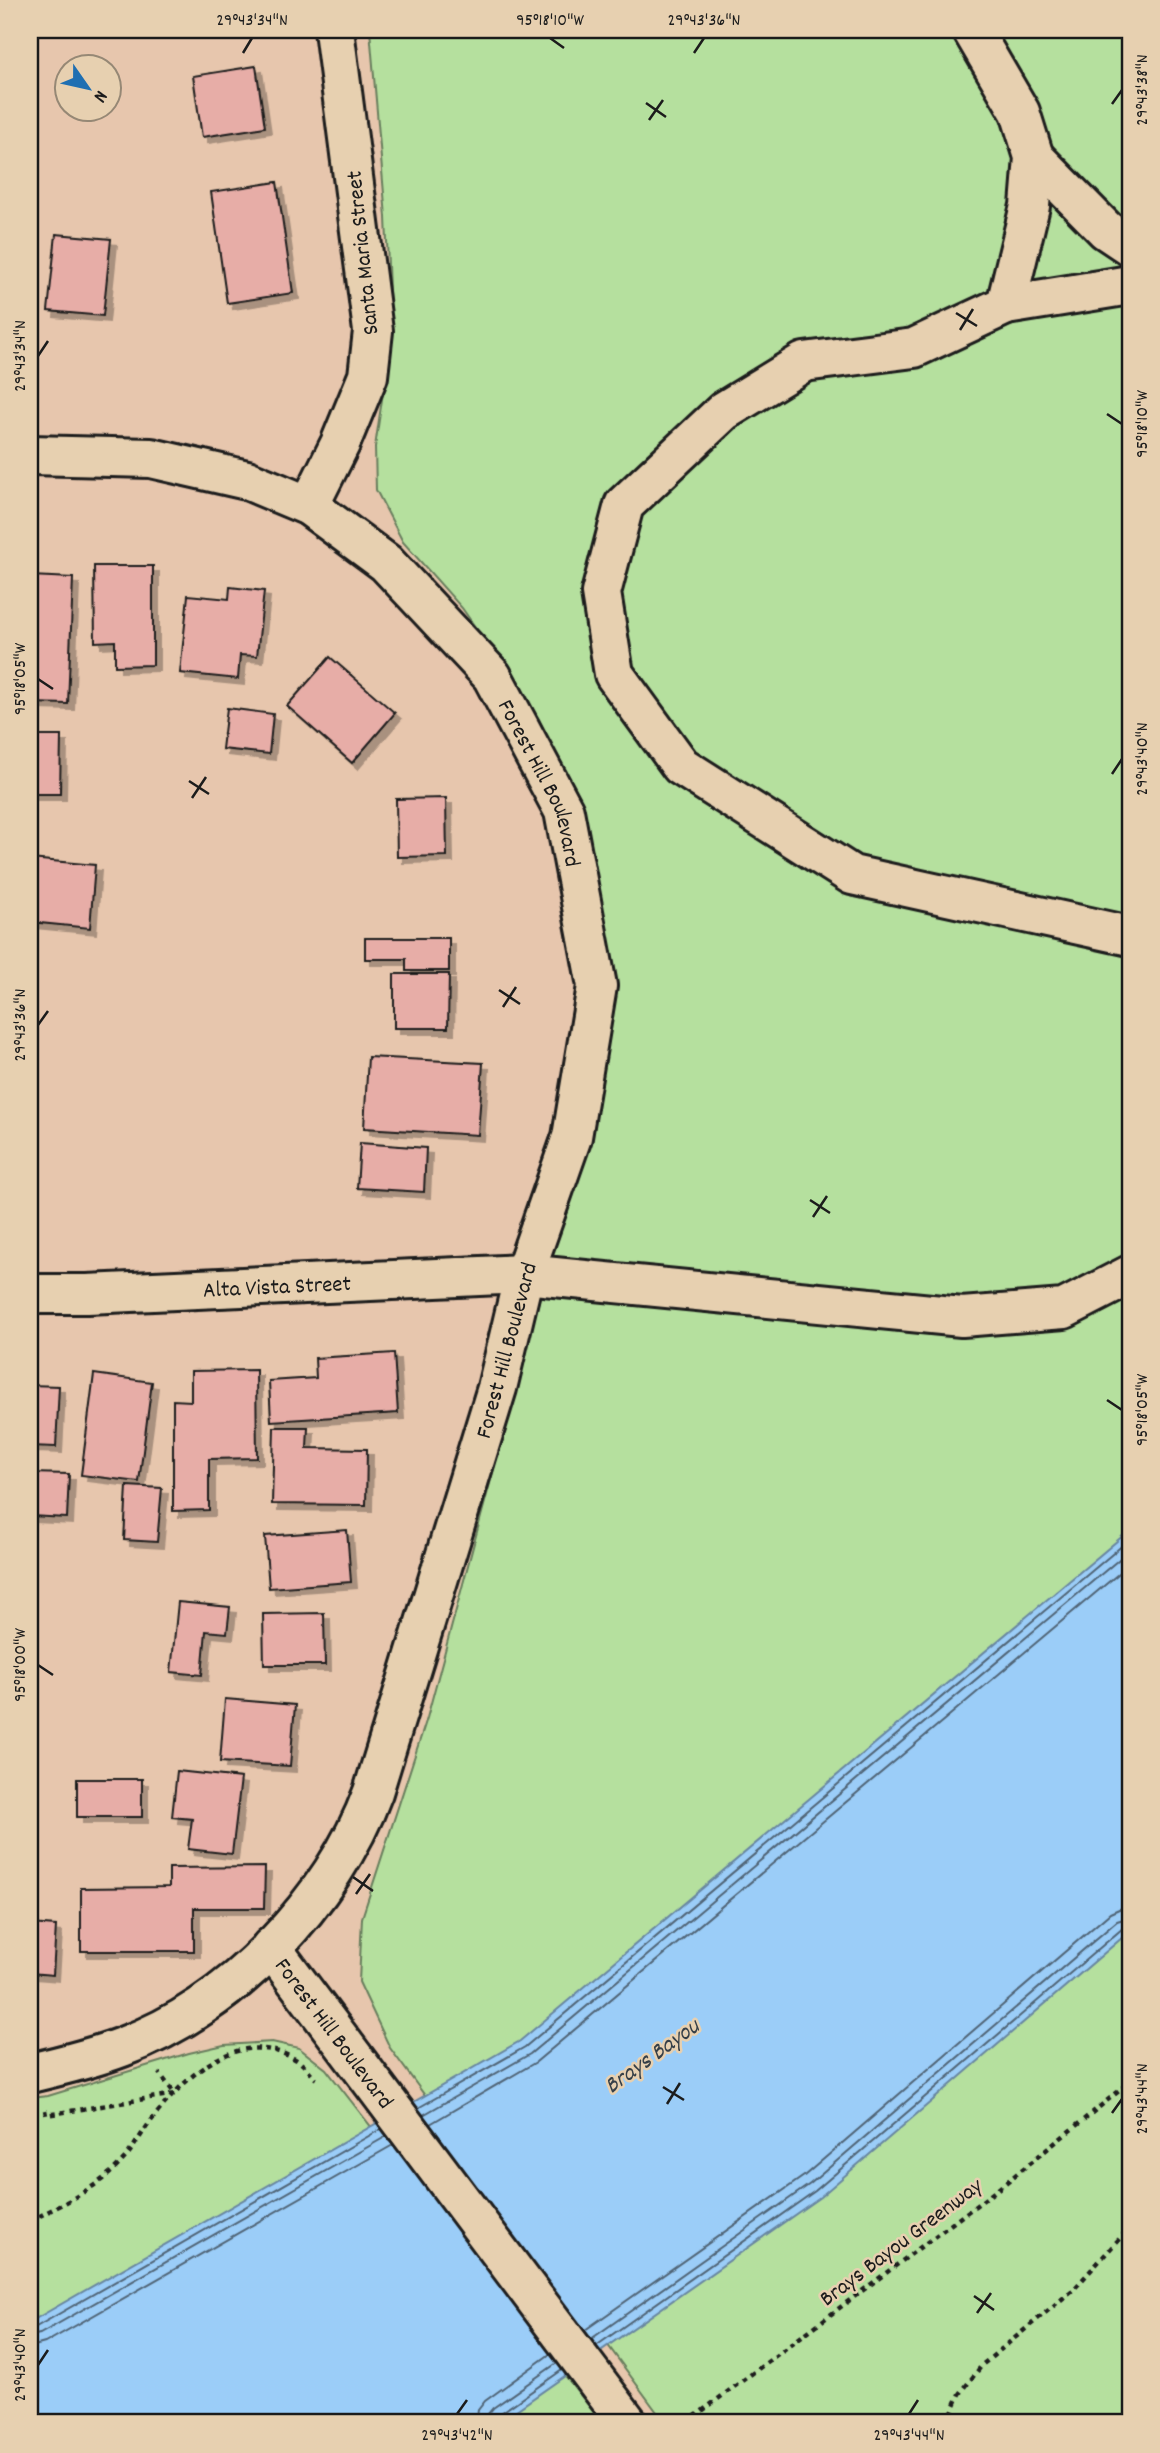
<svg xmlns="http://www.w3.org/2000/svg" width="1160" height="2453" viewBox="0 0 1160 2453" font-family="Dekko,sans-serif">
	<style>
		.green { fill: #b5e09e; stroke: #687e5d; stroke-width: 2 }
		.water { fill: #9bcdf8; stroke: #6886a0; stroke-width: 2 }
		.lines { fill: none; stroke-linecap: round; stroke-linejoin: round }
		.shore { stroke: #4f6374; stroke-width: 2 }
		.building { fill: #e7ada7; stroke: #1c1c1c; stroke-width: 2; filter: url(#shadow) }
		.minor-casing { stroke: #1c1c1c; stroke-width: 44 }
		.path { stroke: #1c1c1c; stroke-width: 4.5; stroke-dasharray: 5 5; stroke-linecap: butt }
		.minor { stroke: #e7d0b0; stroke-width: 38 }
		.ticks { fill: none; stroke: #1c1c1c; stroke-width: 2.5 }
		.labels { text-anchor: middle; stroke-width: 5; stroke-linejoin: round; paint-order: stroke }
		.street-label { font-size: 23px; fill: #1c1c1c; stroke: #e7d0b0 }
		.water-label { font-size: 24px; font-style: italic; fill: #353f48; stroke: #e7d0b0 }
		.neatline { fill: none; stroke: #1c1c1c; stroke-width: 2.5 }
		.ticks-label { font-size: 18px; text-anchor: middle; fill: #1c1c1c }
	</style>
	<defs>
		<filter id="shadow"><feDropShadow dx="6" dy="6" stdDeviation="0" flood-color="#0004"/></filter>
	</defs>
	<rect width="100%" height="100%" fill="#e7c6ad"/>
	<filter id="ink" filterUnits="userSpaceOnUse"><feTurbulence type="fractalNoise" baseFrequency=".0143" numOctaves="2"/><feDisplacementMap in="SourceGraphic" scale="14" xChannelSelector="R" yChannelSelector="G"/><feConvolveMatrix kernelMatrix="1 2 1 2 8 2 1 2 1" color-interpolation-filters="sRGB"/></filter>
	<g filter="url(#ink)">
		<g class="green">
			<polygon points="370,30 1130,30 1130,2423 665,2423 390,2048 359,1982 362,1918 427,1718 566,1200 593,1076 581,813 539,719 462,608 403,542 376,490 375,447 391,338 386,217"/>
			<polygon points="272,2042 299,2048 326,2069 602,2423 30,2423 30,2098 48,2096 189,2053 224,2045"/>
		</g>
		<polygon class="water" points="1130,1530 1130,1931 820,2197 498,2423 30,2423 30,2322 520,2041"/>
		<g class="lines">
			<g class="shore">
				<polyline points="418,2108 525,2047 1130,1539"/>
				<polyline points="423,2115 530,2054 1130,1550"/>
				<polyline points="430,2124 536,2062 1130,1564"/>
				<polyline points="30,2328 36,2327 381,2129"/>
				<polyline points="585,2330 804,2176 1110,1913 1119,1909 1130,1907"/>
				<polyline points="30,2336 40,2334 387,2136"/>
				<polyline points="591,2339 810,2184 1117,1921 1130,1917"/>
				<polyline points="596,2346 815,2191 1123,1928 1130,1926"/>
				<polyline points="30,2347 45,2343 393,2145"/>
				<polyline points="476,2423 478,2410 485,2401 550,2354"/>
				<polyline points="486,2423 488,2414 493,2408 557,2363"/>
				<polyline points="495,2423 498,2415 562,2370"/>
			</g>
		</g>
		<g class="building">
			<polygon points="256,66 265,127 202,137 193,76"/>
			<polygon points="277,182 293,293 227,303 211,192"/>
			<polygon points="56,234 111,239 103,316 48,311"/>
			<polygon points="94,566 153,566 153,665 115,666 115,641 95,642"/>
			<polygon points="30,576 73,578 68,704 30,703"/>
			<polygon points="230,587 264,591 257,656 240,655 238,679 180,673 188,595 229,599"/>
			<polygon points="330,657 395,713 352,763 287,706"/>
			<polygon points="227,708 273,714 269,754 222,749"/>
			<polygon points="30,736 61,736 60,794 30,794"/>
			<polygon points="446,798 447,856 397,857 396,799"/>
			<polygon points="30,859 95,865 90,928 30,922"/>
			<polygon points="365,938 449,938 449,971 406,971 406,959 365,959"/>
			<polygon points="394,974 449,974 448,1028 394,1028"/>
			<polygon points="368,1057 483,1063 478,1135 364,1128"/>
			<polygon points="360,1143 426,1148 424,1192 357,1188"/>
			<polygon points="394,1353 398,1413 271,1421 269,1381 316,1378 315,1358"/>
			<polygon points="256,1370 257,1458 209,1459 209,1510 173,1511 173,1400 191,1401 191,1371"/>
			<polygon points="94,1374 152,1382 139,1482 81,1475"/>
			<polygon points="30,1385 59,1386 56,1447 30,1446 30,1452"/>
			<polygon points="274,1427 308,1427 307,1448 367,1449 366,1505 272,1504"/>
			<polygon points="30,1473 69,1474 67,1518 30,1516"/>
			<polygon points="127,1486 162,1488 157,1542 124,1540"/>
			<polygon points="347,1530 351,1582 269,1588 265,1536"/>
			<polygon points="178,1602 230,1607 227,1633 206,1631 202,1675 171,1672"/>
			<polygon points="324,1613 325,1665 264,1665 263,1614"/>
			<polygon points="225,1699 295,1705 290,1766 220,1762"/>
			<polygon points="177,1771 241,1778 232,1854 188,1849 192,1819 172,1817"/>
			<rect x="77" y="1779" width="65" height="38"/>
			<polygon points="265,1867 264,1908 194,1908 194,1951 81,1951 81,1888 169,1887 169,1868"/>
			<polygon points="30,1924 56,1926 53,1975 30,1973"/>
		</g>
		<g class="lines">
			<g class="minor-casing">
				<g id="minor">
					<polyline points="972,30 1020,112 1034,157 1030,206 1006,305 914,348 804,362 724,411 624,505 601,593 614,674 681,766 852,875 1130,936"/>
					<polyline points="1034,157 1106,230 1130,246"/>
					<polyline points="1006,305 1130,285"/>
					<path id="s1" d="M30,455l121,3 96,22 62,26 77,57 106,113 72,135 33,175 -25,151 -48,137 -27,114 -124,404c-40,109 -141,215 -251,255 -29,11 -62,19 -92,26"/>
					<polyline points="309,506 340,444 368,376 373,331 334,30"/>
					<path id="s2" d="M30,1294h57l437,-20 438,43 102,-8 66,-34"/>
					<path id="s3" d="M271,1947l357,476"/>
				</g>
			</g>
			<g class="path">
				<polyline points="45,2110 46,2115 175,2094 159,2073"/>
				<path d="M30,2221c32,-17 69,-33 93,-61 11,-12 18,-26 28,-39 33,-43 83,-94 142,-63 9,4 17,14 23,21"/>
				<polyline points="686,2423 998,2189 1130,2082"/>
				<polyline points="947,2423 960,2394 982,2365 1074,2289 1130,2227"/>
			</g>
			<use href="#minor" class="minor"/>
		</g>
	</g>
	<path class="ticks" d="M550,38l14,10M243,53l9,-15M694,53l10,-15M646,103l20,14M1112,104l10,-14M649,120l14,-20M956,313l21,13M960,330l13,-21M38,356l10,-15M1107,414l15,10M38,679l15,10M1112,774l10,-15M189,781l20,13M192,798l14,-21M499,990l21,14M503,1007l13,-20M38,1025l10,-14M810,1200l20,13M813,1217l14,-21M1107,1400l15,10M38,1665l15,10M353,1877l20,14M356,1894l14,-20M663,2087l21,13M667,2104l13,-21M1112,2113l10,-14M974,2296l20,14M977,2313l14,-20M38,2365l10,-15M457,2414l10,-14M909,2414l9,-14"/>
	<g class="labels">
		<g class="street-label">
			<text transform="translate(361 253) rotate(-96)" y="8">Santa Maria Street</text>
			<text dy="8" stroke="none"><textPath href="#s1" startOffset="656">Forest Hill Boulevard</textPath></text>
			<text dy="8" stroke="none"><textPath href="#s2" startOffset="247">Alta Vista Street</textPath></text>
			<text transform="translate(505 1350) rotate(-75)" y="8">Forest Hill Boulevard</text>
			<text dy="8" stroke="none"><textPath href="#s3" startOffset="107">Forest Hill Boulevard</textPath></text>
			<text transform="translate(900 2241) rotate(-37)" y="8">Brays Bayou Greenway</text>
		</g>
		<g class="water-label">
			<text transform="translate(651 2055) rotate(-36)" y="8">Brays Bayou</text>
		</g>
	</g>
	<rect width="1160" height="2453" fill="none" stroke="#e7d0b0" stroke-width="77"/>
	<g transform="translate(88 88) rotate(124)"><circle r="33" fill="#e7d0b0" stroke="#968875" stroke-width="2"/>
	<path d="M0-5L12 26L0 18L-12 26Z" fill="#1f6fb2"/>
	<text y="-10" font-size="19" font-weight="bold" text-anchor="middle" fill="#1c1c1c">N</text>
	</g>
	<rect x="38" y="38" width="1084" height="2376" class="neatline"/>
	<g class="ticks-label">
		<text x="252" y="25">29°43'34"N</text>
		<text x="550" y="25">95°18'10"W</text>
		<text x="704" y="25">29°43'36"N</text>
		<text transform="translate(1141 90) rotate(-90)" y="6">29°43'38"N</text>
		<text transform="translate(19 356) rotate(-90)" y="6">29°43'34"N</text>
		<text transform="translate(1141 424) rotate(-90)" y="6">95°18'10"W</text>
		<text transform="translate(19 679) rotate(-90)" y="6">95°18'05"W</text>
		<text transform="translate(1141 759) rotate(-90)" y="6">29°43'40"N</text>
		<text transform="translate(19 1025) rotate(-90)" y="6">29°43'36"N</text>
		<text transform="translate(1141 1410) rotate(-90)" y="6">95°18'05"W</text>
		<text transform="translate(19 1665) rotate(-90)" y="6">95°18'00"W</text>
		<text transform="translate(1141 2099) rotate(-90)" y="6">29°43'44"N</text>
		<text transform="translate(19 2365) rotate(-90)" y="6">29°43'40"N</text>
		<text x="457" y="2440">29°43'42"N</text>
		<text x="909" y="2440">29°43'44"N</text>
	</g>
</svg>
